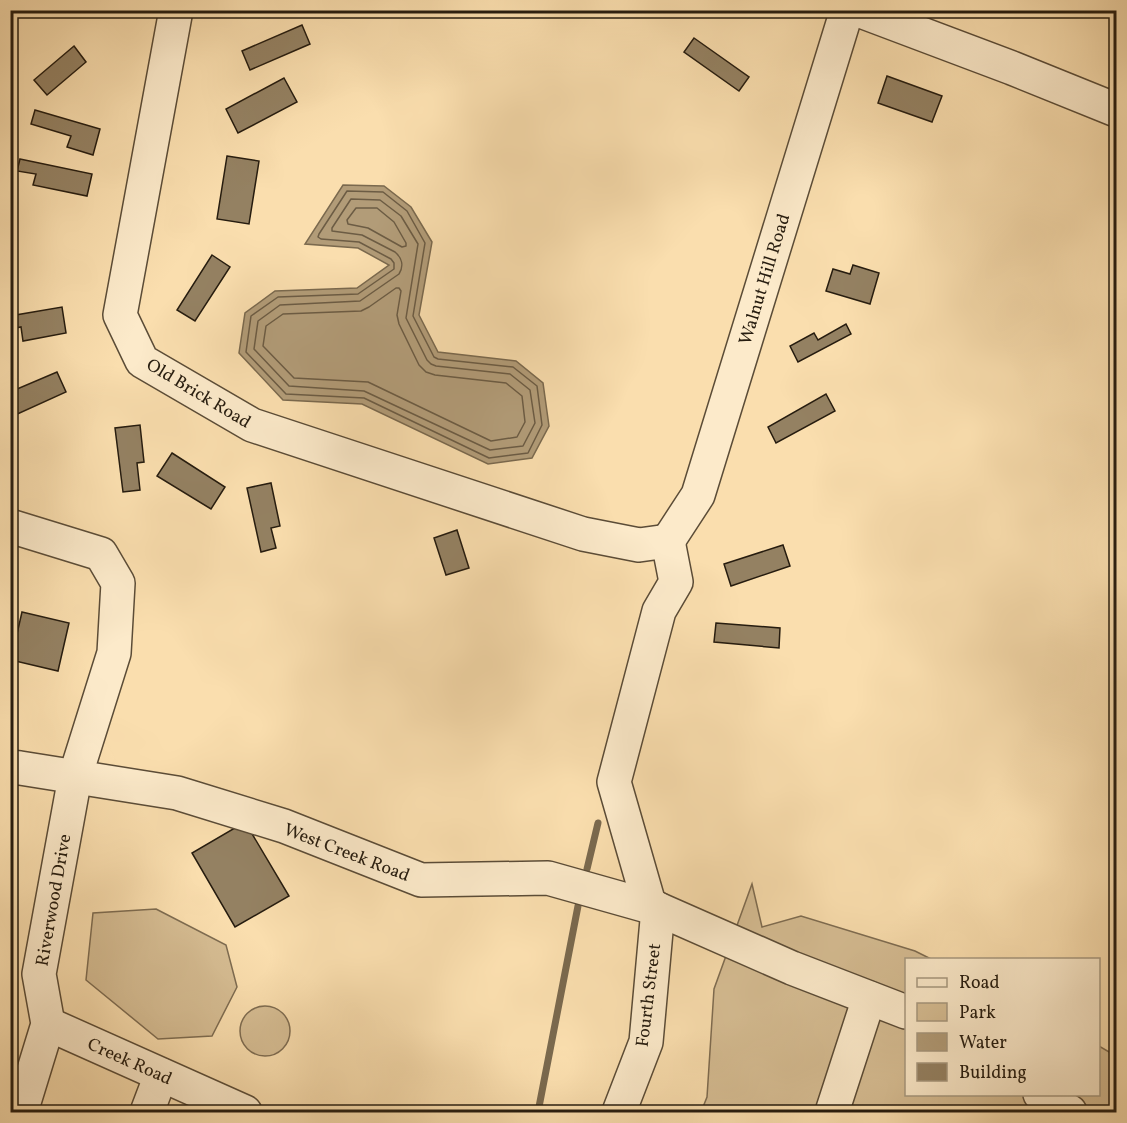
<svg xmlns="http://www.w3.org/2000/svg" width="1127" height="1123" viewBox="0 0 1127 1123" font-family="Vollkorn,serif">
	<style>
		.green { fill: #d6bd93; stroke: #7e6c51; stroke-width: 1.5 }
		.water { fill: #b29c78; stroke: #7a694e; stroke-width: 1.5 }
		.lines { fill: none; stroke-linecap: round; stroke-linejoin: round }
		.shore { stroke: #6c5c44; stroke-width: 1.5 }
		.stream { stroke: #7a694e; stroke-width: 7 }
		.building { fill: #948162; stroke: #261c0f; stroke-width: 1.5 }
		.minor-casing { stroke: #5b4c37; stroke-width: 36 }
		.minor { stroke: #fceaca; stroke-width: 33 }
		.labels { text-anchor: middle; stroke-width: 6; stroke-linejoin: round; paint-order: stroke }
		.street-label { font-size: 18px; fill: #261c0f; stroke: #fceaca }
	</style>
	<rect width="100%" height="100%" fill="#fadeae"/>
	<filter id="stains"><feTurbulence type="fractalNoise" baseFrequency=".00333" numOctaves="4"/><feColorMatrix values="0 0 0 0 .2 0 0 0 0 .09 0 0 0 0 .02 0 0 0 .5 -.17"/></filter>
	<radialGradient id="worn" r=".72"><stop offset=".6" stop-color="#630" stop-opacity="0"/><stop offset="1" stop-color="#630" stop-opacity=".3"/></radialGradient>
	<g class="green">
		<polygon points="752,884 762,927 801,916 915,951 931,959 906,960 906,1094 1098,1094 1099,1046 1116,1056 1116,1112 701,1112 707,1097 714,989"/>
		<polygon points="156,909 226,945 237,987 212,1036 158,1039 86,980 93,913"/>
		<circle cx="265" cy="1031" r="25"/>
	</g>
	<polygon class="water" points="343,185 384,186 411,207 432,242 419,315 438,352 516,361 543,383 549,426 532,458 488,464 362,404 283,400 239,353 245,313 275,291 357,288 389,265 358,248 305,244"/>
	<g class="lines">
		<g class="shore">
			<polygon points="347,191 383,192 407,211 425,243 413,316 434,357 438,359 513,367 537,386 542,425 528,453 489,458 364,398 286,394 246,352 251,316 278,297 358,294 394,269 394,263 391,259 359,242 321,239 318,237 319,234"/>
			<path d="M351,199l29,1 21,16 17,28 -12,74 21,42 4,4 5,2 74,8 20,16 5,33 -12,23 -33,4 -126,-59 -75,-5 -35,-37 4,-28 22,-16 80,-4 39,-27c5,-8 3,-16 -4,-22l-33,-17 -30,-4v-3z"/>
			<polygon points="356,208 377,208 394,222 406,243 406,246 402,247 368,228 348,224 347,220"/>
			<polygon points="396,288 399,288 401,291 397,315 399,324 419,365 426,372 435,375 506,383 522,396 525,422 517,437 491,441 368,382 294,378 263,346 266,326 283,314 361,311 369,307"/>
		</g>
		<g class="stream">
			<polyline points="587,869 598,823"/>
			<polyline points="538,1112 578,906"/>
		</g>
	</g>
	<g class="building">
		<polygon points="302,25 310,44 250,70 242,51"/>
		<polygon points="694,38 749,77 739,91 684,52"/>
		<polygon points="74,46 86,62 47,95 34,80"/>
		<polygon points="887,76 942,96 932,122 878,103"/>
		<polygon points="284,78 297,102 238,133 226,109"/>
		<polygon points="35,110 100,129 93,155 67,147 71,136 31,124"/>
		<polygon points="227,156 259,161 249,224 217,219"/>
		<polygon points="20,159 92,174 87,196 33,185 36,174 17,171"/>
		<polygon points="212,255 230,267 195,321 177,310"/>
		<polygon points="853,265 879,273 870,304 826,291 833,269 850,274"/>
		<polygon points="62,307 66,333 23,341 21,327 10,329 10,316"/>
		<polygon points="846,324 851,334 798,362 790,346 814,333 818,340"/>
		<polygon points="57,372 66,392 13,416 10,410 10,392"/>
		<polygon points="826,394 835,411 776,443 768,427"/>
		<polygon points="140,425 144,462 137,463 140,490 123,492 115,428"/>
		<polygon points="172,453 225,487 211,509 157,476"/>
		<polygon points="271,483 280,526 271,528 276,548 261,552 247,488"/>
		<polygon points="457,530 469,568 446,575 434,538"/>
		<polygon points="783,545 790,566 731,586 724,564"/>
		<polygon points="22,612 69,623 58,671 11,660"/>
		<polygon points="716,623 780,628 779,648 714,642"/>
		<polygon points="245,822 289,896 235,927 192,853"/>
	</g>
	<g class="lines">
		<g class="minor-casing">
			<g id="minor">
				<polyline points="176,10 120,315 142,361 252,425 583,534 639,545 668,541"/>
				<polyline points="858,10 1012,68 1116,110"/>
				<polyline points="10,526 101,554 118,583 114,653 75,777 39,974 48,1024 21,1112"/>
				<polyline points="668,541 698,495 847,10"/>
				<polyline points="10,767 20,768 177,793 284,826 421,880 548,878 658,909 792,968 906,1012"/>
				<polyline points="650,907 614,782 659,611 676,582 668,541"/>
				<polyline points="48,1024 245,1112"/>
				<polyline points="1040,1094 1070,1112"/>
				<polyline points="147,1112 161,1075"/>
				<polyline points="619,1112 646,1042 658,909"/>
				<polyline points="832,1112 869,998"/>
			</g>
		</g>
		<use href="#minor" class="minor"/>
	</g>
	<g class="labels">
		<g class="street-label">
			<text transform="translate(764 279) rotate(-73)" y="6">Walnut Hill Road</text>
			<text transform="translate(199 393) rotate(31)" y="6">Old Brick Road</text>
			<text transform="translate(347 852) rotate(21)" y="6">West Creek Road</text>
			<text transform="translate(53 900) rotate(-80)" y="6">Riverwood Drive</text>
			<text transform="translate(648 995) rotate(-83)" y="6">Fourth Street</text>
			<text transform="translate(130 1061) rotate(24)" y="6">Creek Road</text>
		</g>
	</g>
	<rect width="1127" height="1123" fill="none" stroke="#fadeae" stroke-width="36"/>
	<rect x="12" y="12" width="1103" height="1099" fill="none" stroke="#261c0f" stroke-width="3"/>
	<rect x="18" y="18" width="1091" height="1087" fill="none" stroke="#261c0f" stroke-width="1.5"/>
	<rect x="905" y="958" width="195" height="138" fill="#fceaca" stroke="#a6987f" stroke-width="1.5"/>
	<rect x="917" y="978" width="30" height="9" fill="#fceaca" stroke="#a6987f" stroke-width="1.5"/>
	<text x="959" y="988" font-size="18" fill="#261c0f">Road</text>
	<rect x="917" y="1003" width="30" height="18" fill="#d6bd93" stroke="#a6987f" stroke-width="1.5"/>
	<text x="959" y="1018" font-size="18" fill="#261c0f">Park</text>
	<rect x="917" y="1033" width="30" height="18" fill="#b29c78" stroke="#a6987f" stroke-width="1.5"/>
	<text x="959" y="1048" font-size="18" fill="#261c0f">Water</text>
	<rect x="917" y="1063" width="30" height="18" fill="#948162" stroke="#a6987f" stroke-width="1.5"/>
	<text x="959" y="1078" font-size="18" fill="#261c0f">Building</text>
	<rect width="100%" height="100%" filter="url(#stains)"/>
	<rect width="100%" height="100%" fill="url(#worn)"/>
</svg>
